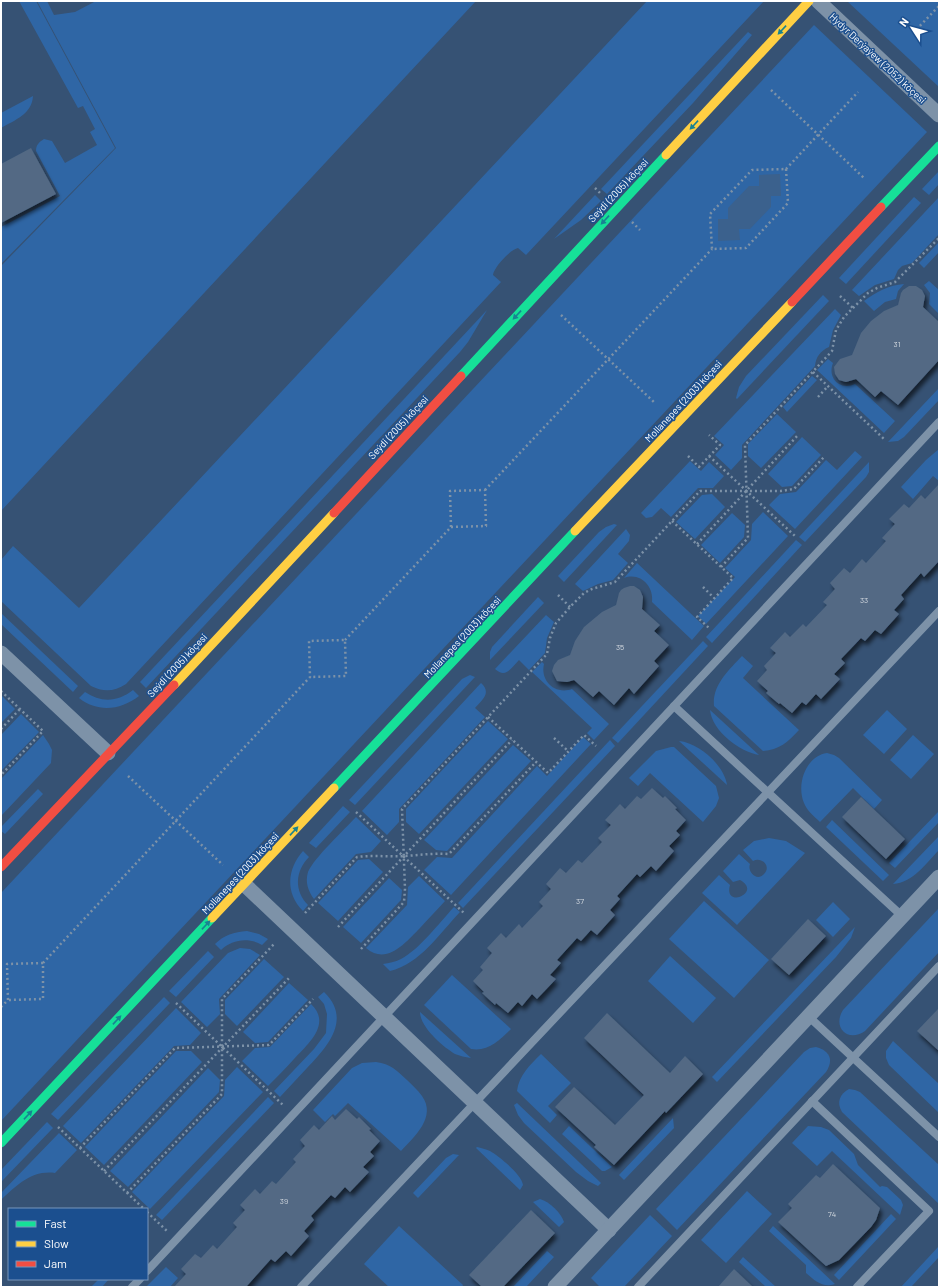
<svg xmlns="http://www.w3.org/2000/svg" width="940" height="1288" viewBox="0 0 940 1288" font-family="Barlow,sans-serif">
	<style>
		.green { fill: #2f66a5 }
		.water { fill: #3b618d }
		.building { fill: #526984; filter: url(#shadow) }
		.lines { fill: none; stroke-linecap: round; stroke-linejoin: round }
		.path { stroke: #7d92a8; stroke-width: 2.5; stroke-dasharray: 2 3; stroke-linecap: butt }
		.lane { stroke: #7d92a8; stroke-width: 8 }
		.street { stroke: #7d92a8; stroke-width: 15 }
		.fast { stroke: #16e098; stroke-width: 9 }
		.slow { stroke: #ffcf43; stroke-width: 9 }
		.jam { stroke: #f24e42; stroke-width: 9 }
		.oneway { fill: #198292 }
		.labels { text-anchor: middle; stroke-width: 3; stroke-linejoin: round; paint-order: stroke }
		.number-label { font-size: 8px; fill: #d4dae0 }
		.street-label { font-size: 10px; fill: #fff; stroke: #1b4f8f }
	</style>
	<defs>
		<filter id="shadow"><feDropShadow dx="2.5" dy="4.5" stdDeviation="2" flood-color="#0009"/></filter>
	</defs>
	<rect width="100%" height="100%" fill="#365274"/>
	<g class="green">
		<path d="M19,1h17l79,147 -114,116v-37l59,-31 -24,-45c0,-6 3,-9 8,-12l8,2 13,22 32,-18 -7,-13 5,-3 -12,-23 -5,2z"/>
		<polygon points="37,1 47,1 54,15 75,12 96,1 476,1 1,511 1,266 116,148"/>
		<path d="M647,1h117l-238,254 -8,-7c-7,1 -24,19 -25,27l8,7 -375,402c-12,8 -23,8 -35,2l-90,-85v-41l12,-14 66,62z"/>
		<polygon points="847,1 939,1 939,87"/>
		<polygon points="814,25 927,132 1,1121 1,893"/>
		<polygon points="748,32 752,35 693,103 607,194 601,189"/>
		<path d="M33,96c-1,18 -18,24 -32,32v-15z"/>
		<polygon points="939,171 939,184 929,195 922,189"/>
		<polygon points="595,195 601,201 581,220 554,239"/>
		<polygon points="914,197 921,203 846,284 839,278"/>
		<polygon points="939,197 939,234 912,263 902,266 898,270 894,279 875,285 859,296 852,290"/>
		<polygon points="939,242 939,252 924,268 919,263"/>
		<polygon points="929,281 939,290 939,314 929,304 930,293 924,285"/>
		<path d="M904,284l-6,7 -2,8 -11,3 -11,9 -10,-10c12,-9 25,-16 40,-17z"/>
		<polygon points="823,295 829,301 737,399 736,398 739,387 746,376"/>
		<path d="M835,309l6,6 -8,15 -4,17c-9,4 -13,10 -14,19l-73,79v13l-11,12 -16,-15 9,-10 -10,-9z"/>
		<polygon points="487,310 468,342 460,352 146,688 140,682"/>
		<path d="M828,359l5,4c-6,15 7,28 22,21l40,37 -11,12 -67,-63z"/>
		<polygon points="812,376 817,380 787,412 783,407"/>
		<polygon points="939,388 939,400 904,437 898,441 888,442"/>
		<polygon points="777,414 796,432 761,468 748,456 748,444"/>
		<polygon points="802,437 821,455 792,486 782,487 768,474"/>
		<polygon points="939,449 939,481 933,476 913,499 901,487 926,460"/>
		<polygon points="855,451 862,457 795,529 769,505 780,494 796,492 826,460 837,470"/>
		<polygon points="690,461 701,471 709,462 724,476 713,488 698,488 671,517 661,508 652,517 646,518 641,513"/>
		<polygon points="869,462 869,472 866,477 805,542 799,537"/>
		<polygon points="712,494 725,507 695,539 676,522 702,495"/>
		<polygon points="763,512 788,536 706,624 698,616 735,577 725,568 751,540 752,524"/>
		<polygon points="732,513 745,525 744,537 720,563 701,545"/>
		<polygon points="614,524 617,525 564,582 558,576 599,532 606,527"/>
		<polygon points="626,529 630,535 629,541 618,554 628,563 613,580 598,584 583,591 575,584"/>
		<polygon points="796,540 802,545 712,643 706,637"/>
		<path d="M637,563l67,63 -12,14 -40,-38c2,-16 -12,-30 -28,-24z"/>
		<polygon points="538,597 544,603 490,660 490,652 492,647"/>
		<polygon points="1,613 78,686 73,692 1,624"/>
		<path d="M546,615l8,7 -7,16 -2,15 -16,17 -10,-10c-8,8 -13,19 -24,9z"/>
		<polygon points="703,641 708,646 618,743 612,738"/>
		<path d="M742,656l11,10 -10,12 56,52c-11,12 -20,20 -36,21l-49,-45c-2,-21 15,-36 28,-50z"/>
		<path d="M542,662l2,2c-4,17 11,31 28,25l37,35 -15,16 -7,-7 5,-5 -60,-56z"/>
		<polygon points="470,675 475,677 355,805 349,800 462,679"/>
		<path d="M481,683c11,10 1,17 -6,25l10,9 -86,92v13l-12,13 -25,-24z"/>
		<path d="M133,690l6,6c-18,14 -41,17 -60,2l6,-6c16,11 33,10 48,-2z"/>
		<polygon points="1,695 15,709 1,723"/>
		<path d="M710,710l49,45c-19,-3 -47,-24 -49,-45z"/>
		<polygon points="887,710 907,729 884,754 863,735"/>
		<polygon points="21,714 39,732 1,771 1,735"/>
		<polygon points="488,721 508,739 419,834 406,822 406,809"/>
		<polygon points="43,735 49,744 52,750 51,763 1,816 1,779"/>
		<polygon points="913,735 934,754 911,779 890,760"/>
		<polygon points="583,737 591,744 451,895 424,870 437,857 452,858 537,766 547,776"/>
		<polygon points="610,740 615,746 463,908 458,903"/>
		<path d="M679,741c20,2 45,24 48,44z"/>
		<polygon points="513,745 531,761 447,851 436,850 424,840"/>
		<polygon points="671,747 674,747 716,786 719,798 716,806 703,822 650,773 638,786 629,778 656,751"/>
		<path d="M827,753l7,2 5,3 43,42 -8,9 -21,-21 -33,34c-6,-6 -13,-11 -16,-19 -8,-19 2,-47 23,-50z"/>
		<polygon points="38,789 43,794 5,834 1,831 1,827"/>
		<polygon points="343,806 350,812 316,848 309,843"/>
		<polygon points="939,811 939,822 895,868 889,863"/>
		<path d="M356,817l25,24 -10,11 -15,2 -42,45c-6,-8 -9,-17 -6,-27 6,-14 36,-42 48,-55z"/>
		<polygon points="832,820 889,875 883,881 826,827"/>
		<path d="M939,836v14c-13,13 -26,33 -46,34z"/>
		<path d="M769,838l17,3 19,12 -68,72 -35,-32 17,-18 11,10c-7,24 33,8 10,-5l-7,2 -10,-11 16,-17 11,10c-3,8 7,18 14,10 8,-8 -3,-18 -11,-13l-10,-11 11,-9z"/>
		<path d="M303,851l6,6c-14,14 -15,34 -1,48l-5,6c-18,-18 -16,-42 0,-60z"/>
		<polygon points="369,859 383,872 338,921 318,903 358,860"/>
		<path d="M419,876l26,25c-8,9 -17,18 -25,27 -14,14 -33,38 -54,20l41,-43 1,-18z"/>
		<polygon points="389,878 402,890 401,900 361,943 343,927"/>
		<polygon points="704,901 769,960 734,998 669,939"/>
		<polygon points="833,902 850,919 833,937 816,920"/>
		<path d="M454,907l6,5c-20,21 -40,52 -70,59l-7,-7c6,-1 12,-2 18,-5 19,-10 38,-36 53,-52z"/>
		<path d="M939,908v44l-74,79c-17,12 -33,-3 -22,-21z"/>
		<polygon points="855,927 851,938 836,957 717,1082 712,1077"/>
		<path d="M247,931l12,3 9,5 -6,6c-13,-8 -30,-6 -41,5l-6,-6c9,-9 19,-12 32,-13z"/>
		<polygon points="240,948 250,949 260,955 219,999 220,1014 207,1027 181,1002 228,953"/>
		<polygon points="208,951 214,957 176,997 169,991"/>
		<polygon points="670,956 716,998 693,1023 648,981"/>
		<polygon points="264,959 284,977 237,1026 225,1014 225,1000"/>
		<path d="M452,975l59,54c-11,11 -23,23 -40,20l-47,-44z"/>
		<polygon points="289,983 308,1000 268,1042 255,1043 243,1032"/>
		<path d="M324,992c28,27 4,54 -17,76 -9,10 -18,19 -27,29l-6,-6 40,-42 12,-16 1,-19 -3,-10 -6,-7z"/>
		<polygon points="164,997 170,1003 58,1120 51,1114"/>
		<path d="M311,1004c21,20 -3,40 -17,55 -8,9 -17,18 -26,27l-26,-25 13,-13 15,-1z"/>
		<polygon points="176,1008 201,1033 190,1045 174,1046 81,1143 63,1126"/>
		<path d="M420,1012l51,46c-6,-1 -11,-2 -16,-4 -12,-7 -35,-27 -35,-42z"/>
		<polygon points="893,1041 939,1084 939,1113 889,1065 886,1058 886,1051"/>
		<path d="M816,1047c14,4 18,13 10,25l-149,158 -21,-21 148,-157 6,-4z"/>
		<polygon points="176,1051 191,1051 202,1062 104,1165 85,1147"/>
		<path d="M541,1054l30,29 -23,23 9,9 -7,8 -33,-32c2,-16 13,-26 24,-37z"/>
		<path d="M376,1062c15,2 20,8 31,18 5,5 11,10 15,16 15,21 -8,41 -21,55l-53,-48 -13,13 -2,-2 -8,8 -12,-12 39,-42 10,-5z"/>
		<polygon points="237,1067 263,1092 150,1209 132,1192 224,1096 225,1080"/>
		<polygon points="208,1068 220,1080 219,1092 128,1187 110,1171"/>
		<path d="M849,1089l6,1 5,2 79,73v39l-97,-92c-6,-10 -2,-18 7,-23z"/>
		<polygon points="268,1097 274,1103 162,1220 156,1215"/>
		<polygon points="517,1103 601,1183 598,1186 588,1181 576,1172 524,1123 518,1115 514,1105"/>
		<polygon points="673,1118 674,1128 624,1180 619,1175"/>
		<polygon points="47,1122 53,1128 1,1182 1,1170"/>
		<polygon points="569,1126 612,1167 605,1171 602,1171 562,1134"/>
		<polygon points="808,1126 821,1127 829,1130 854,1154 858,1165 880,1187 882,1186 887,1187 901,1200 903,1205 900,1215 832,1151 817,1166 792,1143"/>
		<path d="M59,1133l18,17 -22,23c-23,-3 -38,12 -54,27v-7z"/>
		<path d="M477,1147c4,1 9,2 13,4 9,5 32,24 33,34l-3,5 -44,-42z"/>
		<polygon points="453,1154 459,1155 418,1198 413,1193 446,1158"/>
		<polygon points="747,1191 772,1214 726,1263 701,1240"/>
		<path d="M540,1199c10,3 21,14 24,23l-5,5 -26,-25z"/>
		<polygon points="891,1214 896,1219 839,1280 834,1275"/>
		<polygon points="650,1215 672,1236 624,1287 600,1287 591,1278"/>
		<polygon points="399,1226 463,1285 462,1287 389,1287 364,1264"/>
		<path d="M773,1226l62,58c-12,4 -20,-3 -29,-11v-8l-37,-34z"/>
		<polygon points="939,1246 939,1257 911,1287 901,1287"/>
		<polygon points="547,1251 554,1257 526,1287 513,1287"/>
		<polygon points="743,1257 776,1287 766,1287 739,1262"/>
		<polygon points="166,1267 178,1278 170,1287 146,1287"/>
		<polygon points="99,1279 109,1279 102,1287 91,1287"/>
	</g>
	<polygon class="water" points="780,174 781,196 771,196 771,207 750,229 739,229 740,240 718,241 718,219 728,219 728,208 749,186 759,186 759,175"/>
	<g class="building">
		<polygon points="31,148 56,194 1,223 1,164"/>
		<polygon points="909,286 916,286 922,290 925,296 923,307 939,322 939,360 898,405 881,391 875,397 856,379 846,382 839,380 835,374 834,367 840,359 852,355 861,333 871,321 884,311 898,305 901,293 903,290"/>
		<polygon points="939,484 939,561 924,577 921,573 901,595 904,599 894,610 899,614 881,634 875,630 865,641 861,638 841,659 845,663 834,674 840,679 821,699 816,694 806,705 802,702 792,713 780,703 779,704 766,693 768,691 757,681 767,670 764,666 776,653 770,648 785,632 790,637 803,624 806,627 827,605 823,602 835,589 830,583 844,568 850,573 862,559 866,563 886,541 882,538 895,524 889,519 904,504 909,508 921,495 925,499"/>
		<polygon points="630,586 634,586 640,590 643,597 642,609 660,625 654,631 669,645 654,661 659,666 634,694 629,688 614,705 599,691 593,697 574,680 567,682 557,681 552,671 554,665 558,660 570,655 575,641 584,627 602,612 616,605 619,593 621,590 624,588"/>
		<polygon points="652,788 663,798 665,796 677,808 675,809 686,820 676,831 680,835 669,846 674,851 656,871 651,866 640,877 637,874 617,896 620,899 610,910 615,915 597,935 591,930 581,941 577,938 557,960 561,963 550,975 556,979 537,999 532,994 522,1006 518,1002 508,1013 496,1003 495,1005 482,993 484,992 473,981 483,970 480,967 492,953 487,948 501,933 506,938 519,924 522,928 543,906 539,902 551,889 546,884 560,868 566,873 578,860 582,863 602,842 598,838 611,825 605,820 620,804 625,809 637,796 641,799"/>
		<polygon points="861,797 905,839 886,859 842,817"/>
		<polygon points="808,919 826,936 789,975 771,959"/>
		<polygon points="939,1008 939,1051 917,1031"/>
		<polygon points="607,1013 670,1073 685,1056 703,1074 666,1113 665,1111 614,1165 594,1147 596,1145 555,1107 574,1087 615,1125 644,1095 584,1038"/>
		<polygon points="346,1109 357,1119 359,1117 371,1129 369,1130 380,1141 370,1152 374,1156 363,1167 369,1172 350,1192 345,1187 335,1198 331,1195 311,1216 314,1220 304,1231 309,1236 291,1256 286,1251 275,1262 271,1259 246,1287 174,1287 186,1274 181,1269 195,1254 201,1258 213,1245 217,1249 237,1227 233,1223 245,1210 240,1205 255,1189 260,1194 272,1181 276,1184 296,1162 293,1159 305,1146 300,1140 314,1125 319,1130 332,1116 335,1120"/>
		<polygon points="833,1164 880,1208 876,1220 871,1227 839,1260 826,1266 778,1222 792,1208 788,1204 816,1175 820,1178"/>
		<polygon points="531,1210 555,1233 503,1287 482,1287 469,1275"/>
		<polygon points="734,1269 753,1287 718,1287"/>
	</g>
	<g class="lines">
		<g class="path">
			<polyline points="913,33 939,6"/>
			<polyline points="771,90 865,179"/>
			<polygon points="786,169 788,203 746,248 712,249 710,214 752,170"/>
			<polyline points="786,169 858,92"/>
			<polyline points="595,188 601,194"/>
			<polyline points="632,222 640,230"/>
			<polyline points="840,296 853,308"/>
			<polyline points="561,315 655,403"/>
			<polyline points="813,372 884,439"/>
			<polyline points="818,397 828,386"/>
			<polyline points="688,456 699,467 720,445 709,435"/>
			<polyline points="709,456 795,536"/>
			<polyline points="485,490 712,249"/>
			<polyline points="672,521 733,578 697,617 709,628"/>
			<polyline points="697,544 799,434"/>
			<polyline points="721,567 748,538 745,445 832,351 836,330 844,317 868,293 877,288 895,282 939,238"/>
			<polyline points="703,587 714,598"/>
			<polyline points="558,595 570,607"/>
			<polyline points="345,640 451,527 450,491 485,490 486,526 451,527"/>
			<polyline points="1,691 43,731 1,775"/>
			<polyline points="488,717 548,773 584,735 596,746"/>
			<polyline points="1,729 20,709"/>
			<polyline points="554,738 568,751"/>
			<polyline points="128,776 223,865"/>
			<polyline points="356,812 464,913"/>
			<path d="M305,913l52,-56c16,-2 32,0 48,-1 15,-1 29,-3 44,-2l87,-92"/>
			<polyline points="338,927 512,740"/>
			<polyline points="361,949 404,902 405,889 402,809 547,654 550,638 556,623 570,607 584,593 592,589 615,582 700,491 781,491 794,489 824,457"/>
			<polyline points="43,963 310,677 309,641 345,640 346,676 310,677"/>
			<polyline points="176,1003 284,1106"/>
			<polyline points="1,1007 8,1000 7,964 43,963 43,999 8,1000"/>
			<polyline points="58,1127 144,1209"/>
			<polyline points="80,1148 175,1048 269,1045 313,999"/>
			<polyline points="104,1171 290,977"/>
			<polyline points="127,1193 222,1094 222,999 274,944"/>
			<polyline points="147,1212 167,1231"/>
		</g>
		<g class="lane">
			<polyline points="674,706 902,916"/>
			<polyline points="808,1016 939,1137"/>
			<polyline points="812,1101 929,1211 857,1287"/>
			<polyline points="147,1271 939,422"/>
			<polyline points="132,1287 140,1279"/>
			<polyline points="301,1287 939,611"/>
			<polyline points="638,1287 939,966"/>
		</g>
		<g class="street">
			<polyline points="818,1 939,115"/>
			<polyline points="1,653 108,753"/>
			<polyline points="244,884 609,1230"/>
			<polyline points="555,1287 939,877"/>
		</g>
		<g class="fast">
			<polyline points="881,207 939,146"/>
			<polyline points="461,376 666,155"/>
			<polyline points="334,788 575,531"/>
			<polyline points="1,1143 212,918"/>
		</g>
		<g class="slow">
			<polyline points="666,155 809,1"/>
			<polyline points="575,531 792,302"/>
			<polyline points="174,685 334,513"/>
			<polyline points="212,918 334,788"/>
		</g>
		<g class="jam">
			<polyline points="792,302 881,207"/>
			<polyline points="334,513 461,376"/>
			<polyline points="1,867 174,685"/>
		</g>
	</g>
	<defs><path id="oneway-solid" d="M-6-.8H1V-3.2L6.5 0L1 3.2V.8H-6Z"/></defs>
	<g class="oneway">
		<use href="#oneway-solid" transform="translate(782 30) rotate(133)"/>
		<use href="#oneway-solid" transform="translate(694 125) rotate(133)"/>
		<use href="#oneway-solid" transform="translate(605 220) rotate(133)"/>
		<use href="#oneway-solid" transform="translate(517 315) rotate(133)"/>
		<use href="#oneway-solid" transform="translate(294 831) rotate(-47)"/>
		<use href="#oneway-solid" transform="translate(206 925) rotate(-47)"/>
		<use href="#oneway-solid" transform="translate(117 1020) rotate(-47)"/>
		<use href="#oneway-solid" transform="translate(28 1115) rotate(-47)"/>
	</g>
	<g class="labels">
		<g class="number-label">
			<text x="897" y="347">31</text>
			<text x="864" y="603">33</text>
			<text x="620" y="650">35</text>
			<text x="580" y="904">37</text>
			<text x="284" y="1204">39</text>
			<text x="832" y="1217">74</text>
		</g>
		<g class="street-label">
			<text transform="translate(878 58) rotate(43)" y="4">Hydyr Derýaýew (2052) köçesi</text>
			<text transform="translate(618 190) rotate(-47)" y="4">Seýdi (2005) köçesi</text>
			<text transform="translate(683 401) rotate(-47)" y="4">Mollanepes (2003) köçesi</text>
			<text transform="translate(398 427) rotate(-47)" y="4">Seýdi (2005) köçesi</text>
			<text transform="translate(462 637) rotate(-47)" y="4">Mollanepes (2003) köçesi</text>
			<text transform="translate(177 665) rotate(-47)" y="4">Seýdi (2005) köçesi</text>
			<text transform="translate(240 873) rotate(-47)" y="4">Mollanepes (2003) köçesi</text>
		</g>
	</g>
	<rect width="940" height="1288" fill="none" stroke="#ffffff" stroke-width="4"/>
	<rect x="8" y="1208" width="140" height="72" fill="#1b4f8f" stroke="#7695bc"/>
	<rect x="16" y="1221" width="20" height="6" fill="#16e098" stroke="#7695bc"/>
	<text x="44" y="1228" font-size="12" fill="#ffffff">Fast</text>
	<rect x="16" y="1241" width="20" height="6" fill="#ffcf43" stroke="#7695bc"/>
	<text x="44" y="1248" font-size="12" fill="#ffffff">Slow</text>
	<rect x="16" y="1261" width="20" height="6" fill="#f24e42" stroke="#7695bc"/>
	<text x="44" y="1268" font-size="12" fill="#ffffff">Jam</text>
	<g transform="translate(912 28) rotate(306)" stroke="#1b4f8f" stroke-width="3" paint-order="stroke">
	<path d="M0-3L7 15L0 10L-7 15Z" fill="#ffffff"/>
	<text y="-6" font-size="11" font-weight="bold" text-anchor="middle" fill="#ffffff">N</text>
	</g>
</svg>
